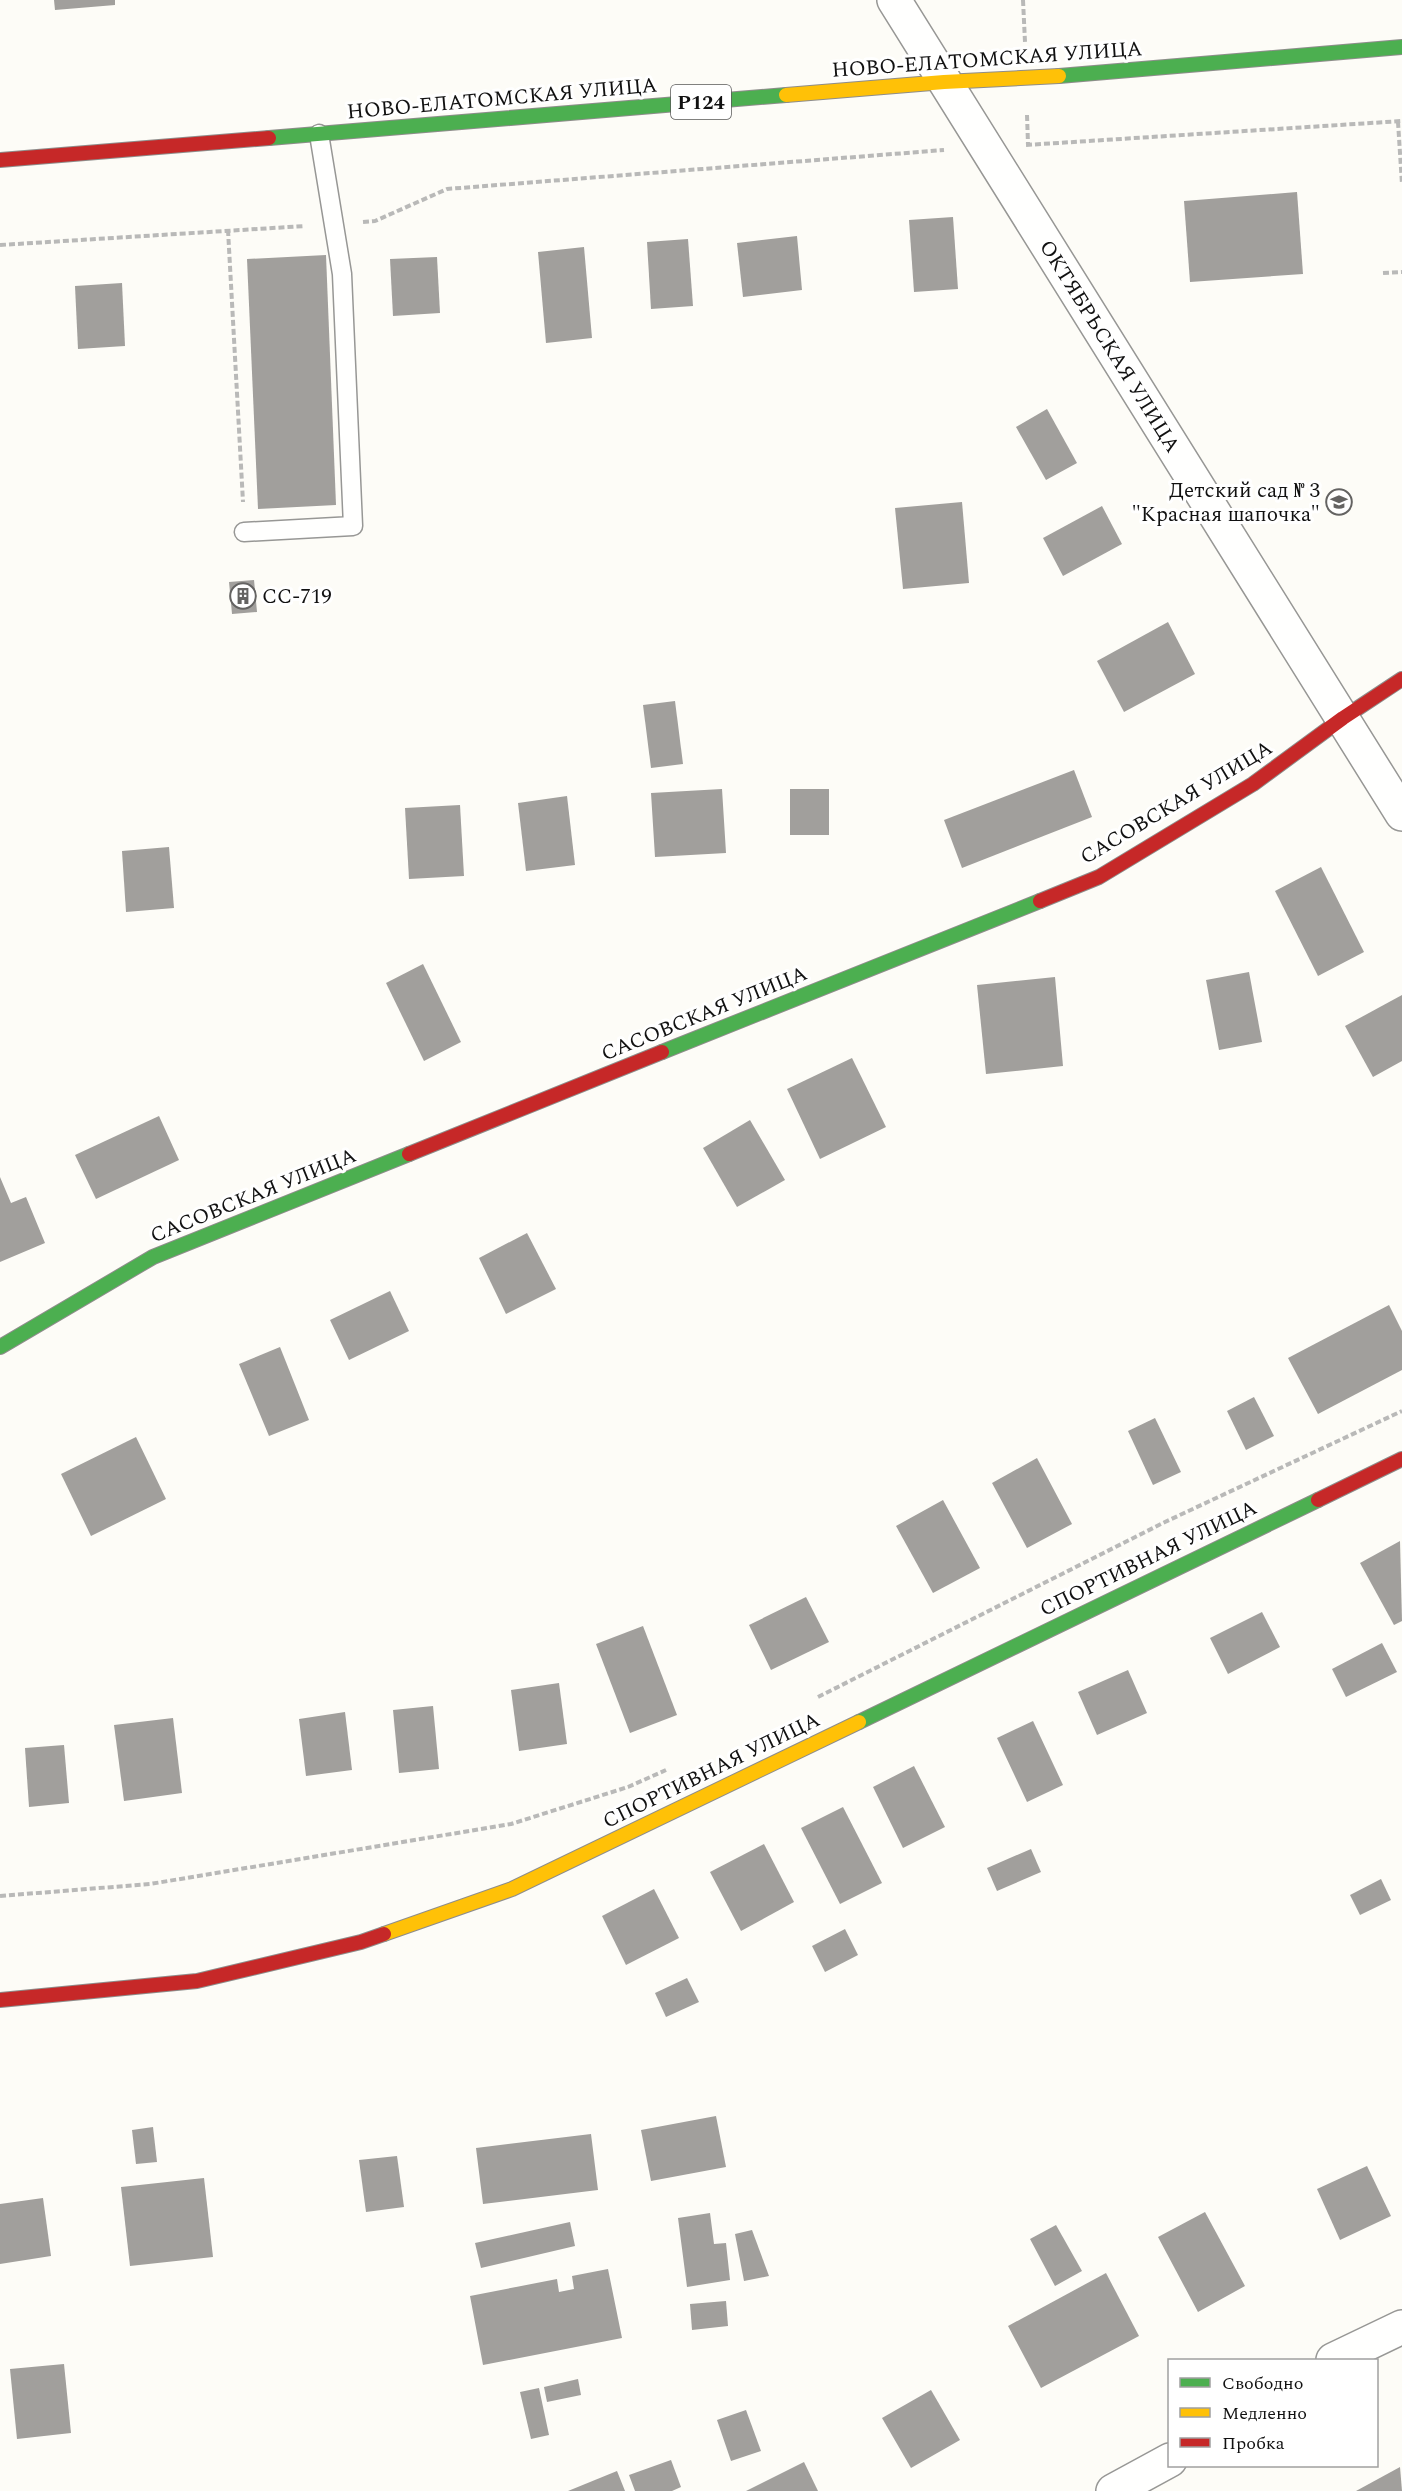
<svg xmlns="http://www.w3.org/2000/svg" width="1402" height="2491" viewBox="0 0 1402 2491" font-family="Spectral,serif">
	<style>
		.building { fill: #a19f9c }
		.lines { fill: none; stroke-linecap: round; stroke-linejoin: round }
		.lane-casing { stroke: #979795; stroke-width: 21 }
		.street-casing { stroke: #979795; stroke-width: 36 }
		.fast-casing { stroke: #8e8d8b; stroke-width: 16 }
		.slow-casing { stroke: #8e8d8b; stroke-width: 16 }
		.jam-casing { stroke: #8e8d8b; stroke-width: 16 }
		.path { stroke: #b9b9b8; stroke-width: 4; stroke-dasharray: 6 3; stroke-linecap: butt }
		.lane { stroke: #fffffe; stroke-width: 18 }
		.street { stroke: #fffffe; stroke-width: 33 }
		.fast { stroke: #4caf50; stroke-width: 14 }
		.slow { stroke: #ffc107; stroke-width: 14 }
		.jam { stroke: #c62828; stroke-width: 14 }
		.labels { text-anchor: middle; stroke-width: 6; stroke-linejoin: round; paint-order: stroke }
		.shield { fill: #fff; stroke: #585858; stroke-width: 1.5 }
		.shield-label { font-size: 20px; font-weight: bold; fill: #111 }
		.street-label { font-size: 21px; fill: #111; stroke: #fff }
		.poi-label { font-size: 21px; fill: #111; stroke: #fff; text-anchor: end }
	</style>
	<rect width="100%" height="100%" fill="#fdfcf7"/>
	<g class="building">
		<polygon points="54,0 115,0 115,5 55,10"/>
		<polygon points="1297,192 1303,274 1190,282 1184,201"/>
		<polygon points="953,217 958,289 914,292 909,220"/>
		<polygon points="797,236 802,290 743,297 737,243"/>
		<polygon points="688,239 693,306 651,309 647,242"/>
		<polygon points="584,247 592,338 546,343 538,252"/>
		<polygon points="326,255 336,505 258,509 247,259"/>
		<polygon points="437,257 440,313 393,316 390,259"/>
		<polygon points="122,283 125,346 78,349 75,286"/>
		<polygon points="1047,409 1077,463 1046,480 1016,427"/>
		<polygon points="962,502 969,583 903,589 895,508"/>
		<polygon points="1102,506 1122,544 1063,576 1043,538"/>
		<polygon points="254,580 257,612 232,614 229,582"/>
		<polygon points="1168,622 1195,674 1124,712 1097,661"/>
		<polygon points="675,701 683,764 651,768 643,705"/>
		<polygon points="1074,770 1092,817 962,868 944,820"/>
		<polygon points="722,789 726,853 655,857 651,793"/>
		<rect x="790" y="789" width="39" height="46"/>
		<polygon points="567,796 575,865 526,871 518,803"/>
		<polygon points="460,805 464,876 409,879 405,808"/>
		<polygon points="169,847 174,908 126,912 122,851"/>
		<polygon points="1321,867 1364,952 1318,976 1275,891"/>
		<polygon points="423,964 461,1042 424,1061 386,983"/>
		<polygon points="1249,972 1262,1042 1219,1050 1206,980"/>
		<polygon points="1055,977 1063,1066 986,1074 977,985"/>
		<polygon points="1402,995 1402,1061 1373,1077 1345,1026"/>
		<polygon points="852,1058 886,1127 820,1159 787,1089"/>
		<polygon points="159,1116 179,1160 96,1199 75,1155"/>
		<polygon points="750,1120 785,1180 737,1207 703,1148"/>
		<polygon points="0,1177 11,1203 26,1197 45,1243 0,1262"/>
		<polygon points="527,1233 556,1289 506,1314 479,1258"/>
		<polygon points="390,1291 409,1331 349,1360 330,1320"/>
		<polygon points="1389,1305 1402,1331 1402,1370 1318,1414 1288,1358"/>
		<polygon points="280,1347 309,1420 269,1436 239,1364"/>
		<polygon points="1254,1397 1274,1436 1246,1450 1227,1411"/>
		<polygon points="1155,1418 1181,1472 1153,1485 1128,1431"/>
		<polygon points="136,1437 166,1499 91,1536 61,1474"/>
		<polygon points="1037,1458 1072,1524 1027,1548 992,1483"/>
		<polygon points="943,1500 980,1568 933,1593 896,1526"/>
		<polygon points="1400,1541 1402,1621 1394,1625 1360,1563"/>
		<polygon points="806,1597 829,1642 771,1670 749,1625"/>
		<polygon points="1262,1612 1280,1647 1228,1674 1210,1638"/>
		<polygon points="643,1626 677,1715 630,1733 596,1644"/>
		<polygon points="1382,1643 1397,1672 1346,1697 1332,1669"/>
		<polygon points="1128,1670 1147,1713 1097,1735 1078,1692"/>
		<polygon points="559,1683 567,1744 519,1751 511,1690"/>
		<polygon points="433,1706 439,1769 399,1773 393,1710"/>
		<polygon points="345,1712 352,1770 306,1776 299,1719"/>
		<polygon points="173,1718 182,1793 124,1801 114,1725"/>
		<polygon points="1033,1721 1063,1785 1027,1802 997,1738"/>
		<polygon points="64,1745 69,1803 29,1807 25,1748"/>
		<polygon points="914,1766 945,1827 903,1848 873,1787"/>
		<polygon points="843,1807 882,1883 840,1904 801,1828"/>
		<polygon points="764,1844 794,1902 741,1931 710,1872"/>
		<polygon points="1031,1849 1041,1872 997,1891 987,1868"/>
		<polygon points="1381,1879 1391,1900 1360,1915 1350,1895"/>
		<polygon points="654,1889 679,1938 626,1965 602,1916"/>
		<polygon points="845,1929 858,1955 825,1972 812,1946"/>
		<polygon points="687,1978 699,2002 666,2017 655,1993"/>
		<polygon points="716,2116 726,2167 651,2181 641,2130"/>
		<polygon points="153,2127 157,2162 136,2164 132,2130"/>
		<polygon points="591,2134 598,2190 483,2204 476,2148"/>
		<polygon points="397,2156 404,2207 366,2212 359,2160"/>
		<polygon points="1367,2166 1391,2216 1340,2240 1317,2189"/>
		<polygon points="204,2178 213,2257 130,2266 121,2187"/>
		<polygon points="43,2198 51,2256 0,2264 0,2204"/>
		<polygon points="1205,2212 1245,2286 1198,2312 1158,2237"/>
		<polygon points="710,2213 714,2244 726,2243 730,2280 687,2287 678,2218"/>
		<polygon points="570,2222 575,2246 481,2268 475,2243"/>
		<polygon points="1056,2225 1082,2271 1055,2286 1030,2239"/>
		<polygon points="752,2230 769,2276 744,2281 735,2234"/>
		<polygon points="608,2269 622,2338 483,2365 470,2296 557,2279 559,2292 574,2289 572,2276"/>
		<polygon points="1106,2273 1139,2336 1041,2388 1008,2326"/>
		<polygon points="726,2301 728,2326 692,2330 690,2304"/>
		<polygon points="64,2364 71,2433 17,2439 10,2369"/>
		<polygon points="578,2379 581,2395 547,2402 544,2387"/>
		<polygon points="539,2388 549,2435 531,2439 520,2392"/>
		<polygon points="931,2390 960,2440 911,2468 882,2418"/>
		<polygon points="746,2410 761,2451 731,2461 717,2420"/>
		<polygon points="671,2460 681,2487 672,2491 635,2491 629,2475"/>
		<polygon points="804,2462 818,2491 746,2491"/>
		<polygon points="1400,2467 1402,2491 1356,2491"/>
		<polygon points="617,2471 625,2491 568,2491"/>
	</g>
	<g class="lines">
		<g class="lane-casing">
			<polyline id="lane" points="244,532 353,526 342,274 319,134"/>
		</g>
		<g class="street-casing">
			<g id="street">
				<polyline points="894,0 1402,814"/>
				<polyline points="1333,2360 1402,2327"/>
				<polyline points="1113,2491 1170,2460"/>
			</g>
		</g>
		<g class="fast-casing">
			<g id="fast">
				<polyline points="1059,76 1402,47"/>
				<polyline points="269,138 786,95"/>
				<polyline points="662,1052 1040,901"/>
				<polyline points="0,1347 153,1257 409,1154"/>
				<polyline points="859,1722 1318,1500"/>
			</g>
		</g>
		<g class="slow-casing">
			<g id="slow">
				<polyline points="786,95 944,82 1059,76"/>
				<polyline points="384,1934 512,1889 859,1722"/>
			</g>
		</g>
		<g class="jam-casing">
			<g id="jam">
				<polyline points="0,160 269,138"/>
				<polyline points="1040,901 1099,877 1253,784 1343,718 1402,679"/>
				<polyline points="409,1154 662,1052"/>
				<polyline points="1318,1500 1402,1459"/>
				<polyline points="0,2000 197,1981 361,1942 384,1934"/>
			</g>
		</g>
		<g class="path">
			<polyline points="1023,0 1025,42"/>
			<polyline points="1027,115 1028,144"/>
			<polyline points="1398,122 1402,184"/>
			<polyline points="1026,145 1402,121"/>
			<polyline points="363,222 375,221 447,189 944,150"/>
			<polyline points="228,230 243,502"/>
			<polyline points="0,245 305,226"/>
			<polyline points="1383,273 1402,272"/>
			<polyline points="818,1697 1165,1522 1402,1411"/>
			<polyline points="0,1896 150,1884 511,1824 628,1787 666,1770"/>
		</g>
		<use href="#lane" class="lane"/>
		<use href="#street" class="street"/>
		<use href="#fast" class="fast"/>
		<use href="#slow" class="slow"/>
		<use href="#jam" class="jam"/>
	</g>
	<defs>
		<g id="school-ring" transform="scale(1.35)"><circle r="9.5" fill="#fff" stroke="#646362" stroke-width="1.5"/><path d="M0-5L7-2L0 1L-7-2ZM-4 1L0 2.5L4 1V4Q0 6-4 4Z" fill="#646362"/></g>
		<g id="building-ring" transform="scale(1.35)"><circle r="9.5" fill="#fff" stroke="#646362" stroke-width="1.5"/><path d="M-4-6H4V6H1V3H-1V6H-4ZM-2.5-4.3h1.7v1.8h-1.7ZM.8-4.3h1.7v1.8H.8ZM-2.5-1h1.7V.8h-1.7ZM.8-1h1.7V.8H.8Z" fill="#646362"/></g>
	</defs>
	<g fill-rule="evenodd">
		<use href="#school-ring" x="1339" y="502"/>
		<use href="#building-ring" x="243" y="596"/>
	</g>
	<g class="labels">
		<rect class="shield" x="671" y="85" width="60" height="34" rx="4.5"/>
		<g class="shield-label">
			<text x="701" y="109">Р124</text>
		</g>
		<g class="street-label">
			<text transform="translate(987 59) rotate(-4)" y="7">НОВО-ЕЛАТОМСКАЯ УЛИЦА</text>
			<text transform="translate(502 98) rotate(-5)" y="7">НОВО-ЕЛАТОМСКАЯ УЛИЦА</text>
			<text transform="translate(1110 346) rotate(58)" y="7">ОКТЯБРЬСКАЯ УЛИЦА</text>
			<text transform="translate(1176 802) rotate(-31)" y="7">САСОВСКАЯ УЛИЦА</text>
			<text transform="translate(704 1013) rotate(-22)" y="7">САСОВСКАЯ УЛИЦА</text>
			<text transform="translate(253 1195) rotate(-22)" y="7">САСОВСКАЯ УЛИЦА</text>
			<text transform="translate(1148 1558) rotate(-26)" y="7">СПОРТИВНАЯ УЛИЦА</text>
			<text transform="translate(711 1770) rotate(-26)" y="7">СПОРТИВНАЯ УЛИЦА</text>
		</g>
		<g class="poi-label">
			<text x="1320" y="497">Детский сад № 3<tspan x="1320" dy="24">"Красная шапочка"</tspan></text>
			<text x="262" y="603" text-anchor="start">СС-719</text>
		</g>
	</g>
	<rect x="1168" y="2359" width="210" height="108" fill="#ffffff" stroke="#a0a0a0" stroke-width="1.5"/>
	<rect x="1180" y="2378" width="30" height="9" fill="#4caf50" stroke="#a0a0a0" stroke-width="1.5"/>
	<text x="1222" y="2389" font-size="18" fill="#111111">Свободно</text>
	<rect x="1180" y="2408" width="30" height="9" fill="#ffc107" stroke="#a0a0a0" stroke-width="1.5"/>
	<text x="1222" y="2419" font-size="18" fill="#111111">Медленно</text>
	<rect x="1180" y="2438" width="30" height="9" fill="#c62828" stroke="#a0a0a0" stroke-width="1.5"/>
	<text x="1222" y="2449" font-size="18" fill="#111111">Пробка</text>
</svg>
